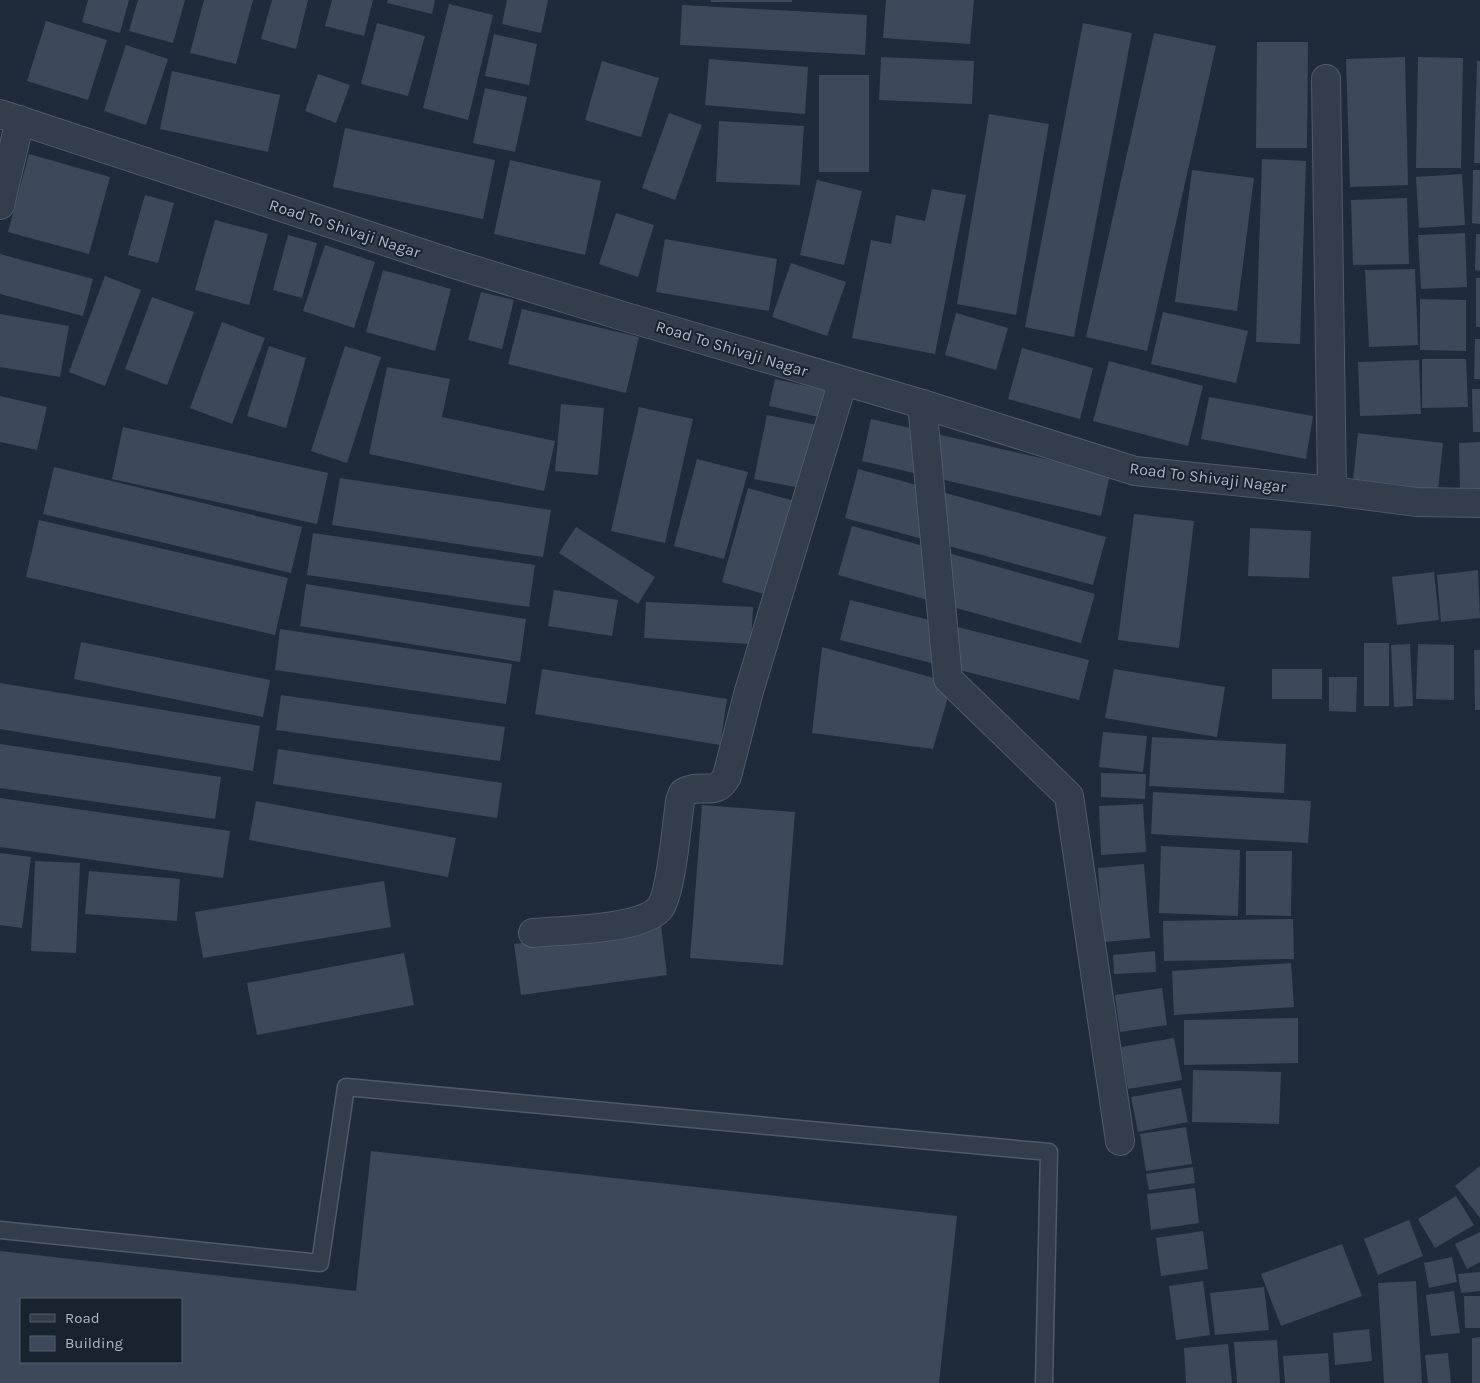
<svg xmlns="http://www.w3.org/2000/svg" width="1480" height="1383" viewBox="0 0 1480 1383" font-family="Karla,sans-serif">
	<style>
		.building { fill: #3b495b; fill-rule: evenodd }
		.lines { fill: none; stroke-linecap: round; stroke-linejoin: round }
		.service-casing { stroke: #515a69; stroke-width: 19 }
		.minor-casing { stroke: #515a69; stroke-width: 30 }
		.tertiary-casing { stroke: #515a69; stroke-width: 30 }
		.service { stroke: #333d4b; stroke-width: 16 }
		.minor { stroke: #333d4b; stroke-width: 28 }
		.tertiary { stroke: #333d4b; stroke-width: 28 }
		.labels { text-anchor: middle; stroke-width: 4; stroke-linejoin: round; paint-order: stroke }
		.street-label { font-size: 16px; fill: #aeb7c7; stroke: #19222f }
	</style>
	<rect width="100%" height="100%" fill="#1f2b3b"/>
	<g class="building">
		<polygon points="88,0 129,0 120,33 82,22"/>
		<polygon points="138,0 185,0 173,43 129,31"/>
		<polygon points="204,0 253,0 236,64 190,53"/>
		<polygon points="272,0 308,0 296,49 261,39"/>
		<polygon points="332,0 373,0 364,36 325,26"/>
		<polygon points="388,0 435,0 432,14 387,3"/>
		<polygon points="507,0 548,0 541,33 502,24"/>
		<rect x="711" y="0" width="81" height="2"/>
		<polygon points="886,0 974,0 970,44 883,38"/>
		<polygon points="449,4 493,15 468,120 423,108"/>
		<polygon points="682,5 867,15 865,55 680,45"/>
		<polygon points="46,21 107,40 88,100 27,81"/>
		<polygon points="377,23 425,36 408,96 361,84"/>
		<polygon points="1083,23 1132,33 1074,337 1025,327"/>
		<polygon points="1154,33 1216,46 1147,351 1086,337"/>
		<polygon points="494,34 537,44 529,85 485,76"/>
		<polygon points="1257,42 1308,42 1307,148 1256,148"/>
		<polygon points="126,45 168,59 146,125 104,111"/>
		<polygon points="881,57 974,61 972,104 879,100"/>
		<polygon points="1405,57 1408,185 1350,187 1346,59"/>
		<polygon points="1418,57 1463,58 1461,168 1416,168"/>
		<polygon points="709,59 808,67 805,114 705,105"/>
		<polygon points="602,61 659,78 641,137 585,120"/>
		<polygon points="1477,61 1480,61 1480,163 1474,163"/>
		<polygon points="172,71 280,95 268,152 160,129"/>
		<polygon points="318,74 350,85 336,123 305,111"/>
		<rect x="819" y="75" width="50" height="97"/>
		<polygon points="485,88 527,97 515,152 473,143"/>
		<polygon points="669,113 702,125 675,200 642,188"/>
		<polygon points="989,114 1049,124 1016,315 957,304"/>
		<polygon points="719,121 804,126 800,185 716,182"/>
		<polygon points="345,128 495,160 483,219 333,187"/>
		<polygon points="29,154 110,177 89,254 8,232"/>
		<polygon points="1262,159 1306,161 1300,344 1256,342"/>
		<polygon points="510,160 601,181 585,255 494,234"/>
		<polygon points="1192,170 1254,178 1237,311 1175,302"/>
		<polygon points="1473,170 1480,170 1480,224 1472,223"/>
		<polygon points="1462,174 1465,225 1419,228 1416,177"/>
		<polygon points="817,180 862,191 844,265 800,255"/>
		<polygon points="932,189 966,195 935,354 852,338 871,240 891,244 896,215 925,221"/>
		<polygon points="145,195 174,203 158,263 128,255"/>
		<polygon points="1407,198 1409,264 1353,265 1351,200"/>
		<polygon points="616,213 654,225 638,277 599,264"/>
		<polygon points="215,220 268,234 249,305 195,290"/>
		<polygon points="1465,233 1467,287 1421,289 1418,235"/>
		<polygon points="1476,234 1480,234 1480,271 1475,270"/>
		<polygon points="288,235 317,243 302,298 273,290"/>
		<polygon points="665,239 777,259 769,311 656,292"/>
		<polygon points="325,245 375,262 354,328 303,311"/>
		<polygon points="0,254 93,279 83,316 0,294"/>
		<polygon points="791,263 846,282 827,336 772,317"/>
		<polygon points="1415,269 1418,345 1369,347 1365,270"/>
		<polygon points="383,270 451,289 435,351 366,332"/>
		<polygon points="105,276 141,290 105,386 69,372"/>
		<rect x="1476" y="278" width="4" height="49"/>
		<polygon points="481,292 514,300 502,349 468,340"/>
		<polygon points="152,297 194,312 167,385 125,369"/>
		<polygon points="1420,299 1466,300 1466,351 1420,350"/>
		<polygon points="522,309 639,337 626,393 508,364"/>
		<polygon points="1163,312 1248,331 1236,383 1151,364"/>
		<polygon points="956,313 1008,328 996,370 945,355"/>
		<polygon points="0,314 69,326 60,377 0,367"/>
		<polygon points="222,322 265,338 232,424 190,408"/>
		<polygon points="1475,339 1480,339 1480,379 1474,379"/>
		<polygon points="269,346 306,358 286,428 247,416"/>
		<polygon points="345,346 381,357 347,463 311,451"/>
		<polygon points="1022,348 1093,368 1080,419 1008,399"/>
		<polygon points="1422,359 1466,359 1468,407 1422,408"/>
		<polygon points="1419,360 1421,414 1360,416 1358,362"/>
		<polygon points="1109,361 1203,386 1188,446 1093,421"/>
		<polygon points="387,367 450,379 442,417 555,441 544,491 369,454"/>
		<polygon points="775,379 825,390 819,417 769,406"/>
		<polygon points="1472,389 1480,389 1480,432 1473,432"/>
		<polygon points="0,396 47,407 37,450 0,442"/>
		<polygon points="1209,397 1313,416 1306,459 1201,439"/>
		<polygon points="561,404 604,408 598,475 555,471"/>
		<polygon points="639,407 693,419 665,543 611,531"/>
		<polygon points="767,415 817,425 805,489 754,479"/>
		<polygon points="871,419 1110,474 1101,516 862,461"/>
		<polygon points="123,427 328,473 317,524 112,479"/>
		<polygon points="1358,433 1443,443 1438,490 1353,481"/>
		<polygon points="1480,442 1480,489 1460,490 1459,443"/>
		<polygon points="697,459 748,472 724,559 674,546"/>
		<polygon points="54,467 302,527 291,573 43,514"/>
		<polygon points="858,469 1106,537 1093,585 845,518"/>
		<polygon points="340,478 551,510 543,557 332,525"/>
		<polygon points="748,488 798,502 771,596 722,582"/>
		<polygon points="1134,514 1194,521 1179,648 1118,640"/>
		<polygon points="39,520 288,578 275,635 26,577"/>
		<polygon points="852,526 1095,594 1081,643 838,575"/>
		<polygon points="576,527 655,577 638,604 559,553"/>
		<polygon points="1250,528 1311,531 1309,578 1248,576"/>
		<polygon points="313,533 535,565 529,607 307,575"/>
		<polygon points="1478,570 1480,618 1441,622 1437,575"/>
		<polygon points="1434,572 1439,620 1397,625 1392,577"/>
		<polygon points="306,584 526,619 520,662 300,626"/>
		<polygon points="554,590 618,600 612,636 548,626"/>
		<polygon points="850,600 1089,660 1079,700 840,640"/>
		<polygon points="646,602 753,607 751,644 644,638"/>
		<polygon points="280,629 512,664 506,704 275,670"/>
		<polygon points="81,642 270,680 263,717 74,679"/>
		<rect x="1364" y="643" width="25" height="63"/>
		<polygon points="1410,644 1413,706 1394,707 1391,645"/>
		<polygon points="1418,644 1454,645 1454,700 1416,699"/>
		<polygon points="822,647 952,683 933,749 812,733"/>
		<polygon points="1474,650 1480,650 1480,710 1475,710"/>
		<polygon points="542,669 727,699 720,745 535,714"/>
		<polygon points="1114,669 1225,687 1217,737 1105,718"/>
		<rect x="1272" y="669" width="50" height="30"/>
		<polygon points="1329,677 1357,677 1356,712 1329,711"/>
		<polygon points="0,683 260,726 253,771 0,729"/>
		<polygon points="281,695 505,727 500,761 276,730"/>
		<polygon points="1103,732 1147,736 1143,772 1099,767"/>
		<polygon points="1152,737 1286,744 1284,793 1149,786"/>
		<polygon points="0,744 221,777 215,819 0,788"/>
		<polygon points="278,749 502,783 497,818 273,784"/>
		<polygon points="1101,773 1146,774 1145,799 1101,797"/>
		<polygon points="1153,792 1311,801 1308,843 1151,834"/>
		<polygon points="0,798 230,831 223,878 0,847"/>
		<polygon points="256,801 456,838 448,877 249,840"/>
		<polygon points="1143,804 1146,852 1101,855 1099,806"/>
		<polygon points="702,805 795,812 783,965 690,958"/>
		<polygon points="1161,846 1240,850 1238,916 1159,913"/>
		<polygon points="1246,851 1292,851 1291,916 1246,915"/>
		<polygon points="0,853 31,857 22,928 0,925"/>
		<polygon points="35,861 80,863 76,953 31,951"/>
		<polygon points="1144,864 1150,938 1103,942 1098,868"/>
		<polygon points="89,871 180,879 177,921 85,914"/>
		<polygon points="384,881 391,927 203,958 195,912"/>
		<polygon points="1293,919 1294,959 1164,961 1163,921"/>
		<polygon points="661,925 667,975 521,995 514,944"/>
		<polygon points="1155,951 1156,972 1114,974 1113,955"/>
		<polygon points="404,953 414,1005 257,1035 247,983"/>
		<polygon points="1291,963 1294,1007 1174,1015 1172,971"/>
		<polygon points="1162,988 1167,1025 1120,1032 1115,995"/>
		<polygon points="1298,1018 1298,1063 1184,1065 1184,1020"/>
		<polygon points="1174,1038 1182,1080 1128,1089 1121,1047"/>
		<polygon points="1193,1070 1281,1072 1279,1124 1192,1122"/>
		<polygon points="1181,1088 1188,1122 1138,1132 1131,1097"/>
		<polygon points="1186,1127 1192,1164 1146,1171 1140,1134"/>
		<path d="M371,1151l586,65 -18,167h-939v-132l356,40zM21,1299h160v63h-160z"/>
		<polygon points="1480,1166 1480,1218 1455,1186"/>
		<polygon points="1193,1167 1195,1183 1149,1190 1146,1174"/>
		<polygon points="1195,1188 1199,1223 1151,1230 1147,1194"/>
		<polygon points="1456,1196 1474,1225 1435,1248 1418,1219"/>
		<polygon points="1409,1220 1423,1256 1378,1275 1364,1239"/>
		<polygon points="1203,1231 1208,1269 1161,1276 1156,1238"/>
		<polygon points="1480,1232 1480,1262 1467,1269 1455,1244"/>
		<polygon points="1342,1244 1362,1296 1281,1326 1261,1274"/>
		<polygon points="1452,1257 1457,1282 1429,1288 1424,1263"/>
		<polygon points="1480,1272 1480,1291 1461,1293 1458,1274"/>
		<polygon points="1203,1281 1210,1335 1176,1340 1169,1286"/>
		<polygon points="1416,1281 1422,1383 1384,1383 1378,1283"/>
		<polygon points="1264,1287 1269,1330 1215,1335 1210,1293"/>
		<polygon points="1454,1291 1460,1333 1431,1336 1426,1295"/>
		<polygon points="1464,1296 1480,1296 1480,1328 1465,1328"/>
		<polygon points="1369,1329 1372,1361 1335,1365 1333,1333"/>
		<polygon points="1480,1337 1480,1383 1472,1383 1472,1338"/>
		<polygon points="1277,1340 1280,1383 1237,1383 1234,1342"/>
		<polygon points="1228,1344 1232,1383 1186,1383 1184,1348"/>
		<polygon points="1328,1353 1330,1383 1285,1383 1283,1356"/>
		<polygon points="1448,1353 1451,1383 1428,1383 1425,1355"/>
	</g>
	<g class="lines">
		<g class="service-casing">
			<polyline id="service" points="0,1230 320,1263 346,1087 1049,1152 1044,1383"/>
		</g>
		<g class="minor-casing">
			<g id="minor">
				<polyline points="1326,79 1332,491"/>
				<polyline points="0,205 20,120"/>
				<polyline points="922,404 948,679 1069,796 1120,1141"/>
				<path d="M533,933c29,-3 107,-3 126,-24 12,-13 18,-87 21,-108l3,-8c19,-12 32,6 44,-17l22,-85 94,-310"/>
			</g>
		</g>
		<g class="tertiary-casing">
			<polyline id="tertiary" points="0,114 451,263 626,317 922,404 1135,471 1332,491 1416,502 1480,503"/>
		</g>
		<use href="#service" class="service"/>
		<use href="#minor" class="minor"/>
		<use href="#tertiary" class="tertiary"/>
	</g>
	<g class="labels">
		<g class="street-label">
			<text transform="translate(345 228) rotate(18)" y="6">Road To Shivaji Nagar</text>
			<text transform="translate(732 348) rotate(17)" y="6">Road To Shivaji Nagar</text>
			<text transform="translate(1208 477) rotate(7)" y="6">Road To Shivaji Nagar</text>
		</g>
	</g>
	<rect x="20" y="1298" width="162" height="65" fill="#19222f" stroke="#555e6c"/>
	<rect x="30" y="1314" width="25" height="8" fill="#333d4b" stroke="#555e6c"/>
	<text x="65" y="1323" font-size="15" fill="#aeb7c7">Road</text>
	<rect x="30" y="1336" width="25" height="15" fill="#3b495b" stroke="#555e6c"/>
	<text x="65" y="1348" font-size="15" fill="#aeb7c7">Building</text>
</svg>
